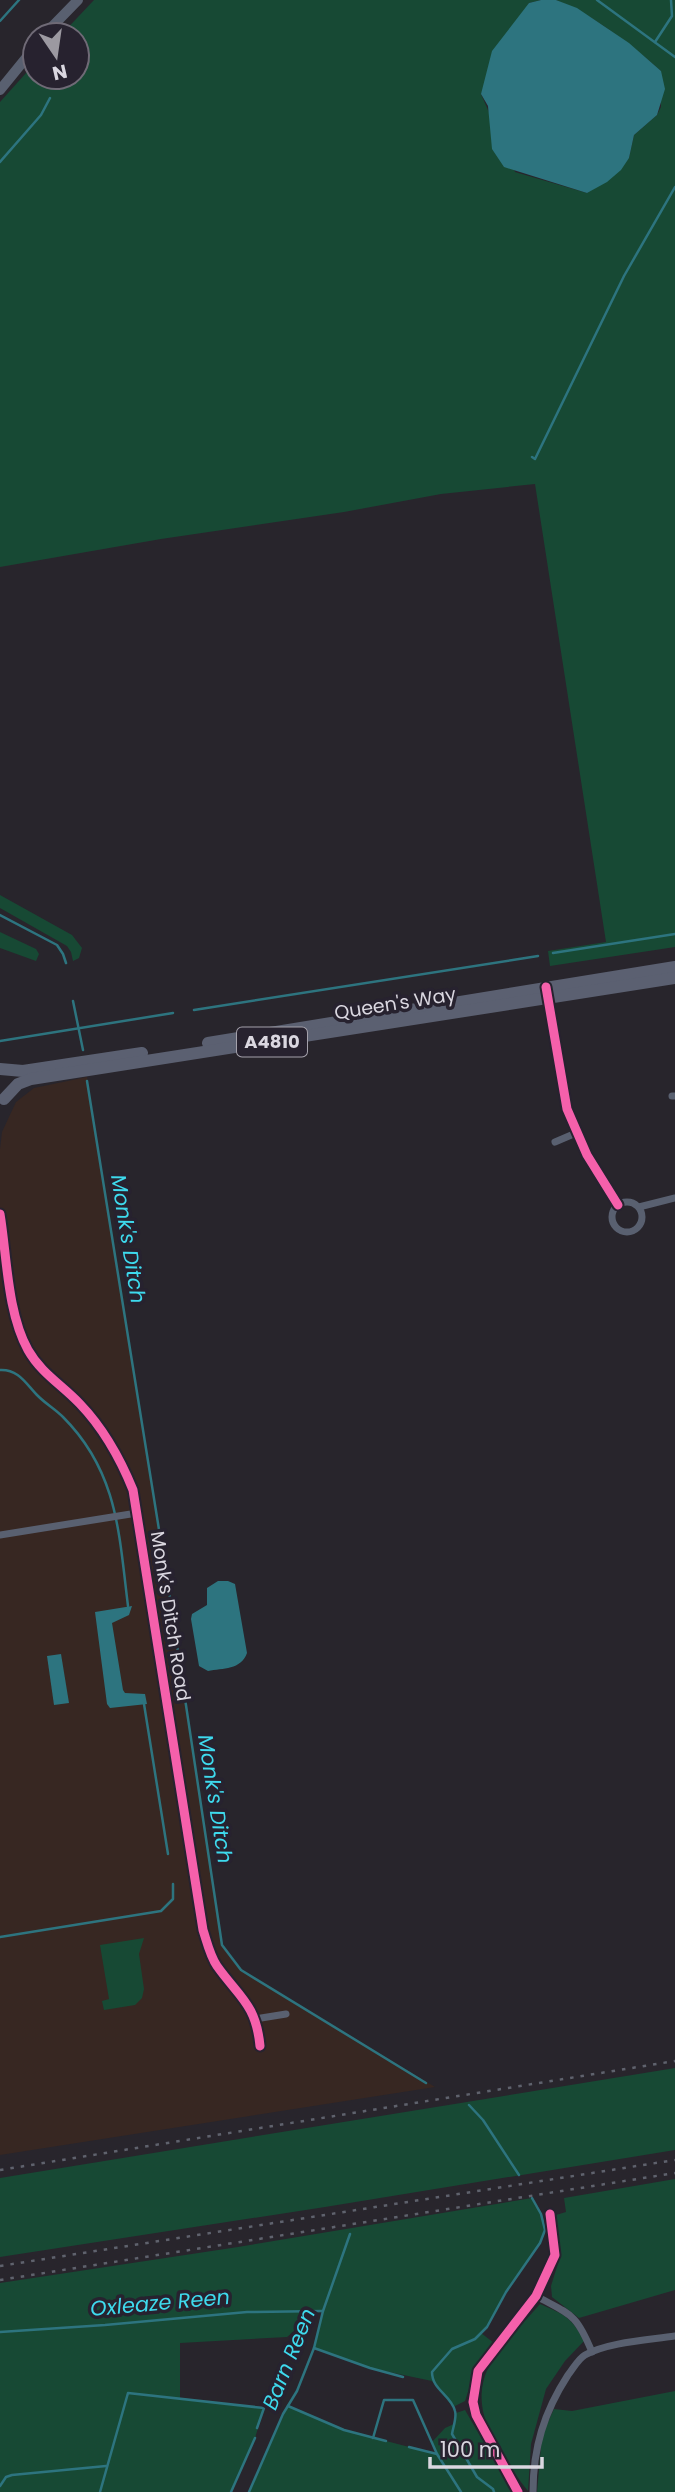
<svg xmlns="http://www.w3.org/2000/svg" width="675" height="2492" viewBox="0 0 675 2492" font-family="Poppins,sans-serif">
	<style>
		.industrial { fill: #372722 }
		.green { fill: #174934 }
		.water { fill: #2d747f }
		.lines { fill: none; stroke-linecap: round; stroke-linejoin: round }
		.stream { stroke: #2d747f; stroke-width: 2.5 }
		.minor { stroke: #596070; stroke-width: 7 }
		.tertiary { stroke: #596070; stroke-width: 10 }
		.primary { stroke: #5b6071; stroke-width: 12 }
		.rail { stroke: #5f626d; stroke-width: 2.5; stroke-dasharray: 3.5 7; stroke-linecap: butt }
		.cycleway-casing { stroke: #27222f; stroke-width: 13 }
		.cycleway { stroke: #f560ab; stroke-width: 9 }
		.labels { text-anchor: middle; stroke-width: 7; stroke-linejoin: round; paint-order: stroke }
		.shield { fill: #27222f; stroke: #a4a1ab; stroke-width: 2 }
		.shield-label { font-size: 18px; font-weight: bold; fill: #dad7e0 }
		.street-label { font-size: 19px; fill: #dad7e0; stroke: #27222f }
		.water-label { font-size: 21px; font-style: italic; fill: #3edaed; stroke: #27222f }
	</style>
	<rect width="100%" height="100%" fill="#28252c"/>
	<polygon class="industrial" points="87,1077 169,1592 222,1945 241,1970 435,2087 0,2155 0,1149 2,1132 16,1102 34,1088"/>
	<g class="green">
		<path d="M94,0h447l-12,3 -48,91 34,78 72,21 42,-35 5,-23 23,-20 4,-8v-36c-31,-27 -66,-55 -105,-71h119v947l-125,19 -2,-15 58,-9 -71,-458 -94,10 -97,18 -183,27 -161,28v-465l35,-39v14h42v-42h-16z"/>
		<polygon points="0,895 72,935 82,948 79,958 73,961 71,952 67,946 0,908"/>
		<polygon points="0,932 36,949 39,954 36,961 0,948"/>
		<polygon points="144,1938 139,1954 144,1989 142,1998 135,2005 104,2010 102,2001 109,1999 100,1945"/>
		<polygon points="675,2068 675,2150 325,2207 0,2257 0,2178"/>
		<polygon points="675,2179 675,2290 579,2318 552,2297 551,2286 560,2257 556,2215 566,2212 564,2198"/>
		<polygon points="532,2198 541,2214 545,2230 540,2243 505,2292 487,2327 481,2333 494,2343 478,2362 465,2401 453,2407 432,2381 370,2368 314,2348 323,2312 308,2313 298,2328 287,2337 180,2343 180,2398 264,2408 255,2438 231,2492 0,2492 0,2283 238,2247"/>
		<path d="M540,2304c23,10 32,13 44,37l-19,20 -19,28 -15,55 -3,47c-27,-35 -64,-83 -37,-128 12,-21 33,-40 49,-59z"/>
		<polygon points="675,2391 675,2492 537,2492 542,2435 554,2409 572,2411"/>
		<polygon points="288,2406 344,2430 436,2454 432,2442 445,2428 454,2424 456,2413 465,2410 513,2492 249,2492"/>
	</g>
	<g class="water">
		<polygon points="541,0 556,0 577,8 629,43 661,71 665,89 657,115 634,135 629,158 621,170 607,182 587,193 504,167 492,149 488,106 481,94 492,51 529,3"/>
		<path d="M218,1581h10l7,3 12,69c-6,17 -24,15 -39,18l-9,-5 -8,-47 1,-5 15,-9v-17z"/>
		<polygon points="132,1606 129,1615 112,1623 123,1690 125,1693 145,1694 147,1704 110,1708 107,1704 95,1612"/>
		<polygon points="61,1654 69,1703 54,1705 47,1656"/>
	</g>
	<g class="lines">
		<g class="stream">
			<polyline points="597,0 675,57"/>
			<polyline points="0,21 19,0"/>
			<polyline points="655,42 672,16 671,0"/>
			<polyline points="0,162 41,115 50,98"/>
			<polyline points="532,457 535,459 624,276 675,187"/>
			<polyline points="0,915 57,945 63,954 66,963"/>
			<polyline points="553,953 675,934"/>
			<polyline points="73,1001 83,1050"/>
			<polyline points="194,1010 538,956"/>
			<polyline points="0,1041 173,1013"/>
			<polyline points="87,1081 169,1592 222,1945 241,1970 426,2083"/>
			<path d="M0,1370c19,-1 26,14 38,26 8,8 17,13 25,21 55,55 56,117 65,189"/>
			<polyline points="144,1704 168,1854"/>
			<polyline points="0,1937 161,1911 173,1899 173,1884"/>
			<polyline points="469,2105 483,2120 519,2175"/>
			<polyline points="0,2332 105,2325 247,2312 323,2311"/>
			<polyline points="314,2348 370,2368 403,2377"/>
			<polyline points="288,2406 344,2430 386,2441"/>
			<polyline points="373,2438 384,2400 413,2400 437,2454 461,2492"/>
			<polyline points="409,2447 437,2454"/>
			<polyline points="0,2486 6,2477 12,2475 106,2466"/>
			<polyline points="100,2492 128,2393 264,2408 257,2428"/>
			<polyline points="231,2492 255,2438"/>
			<polyline points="249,2492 283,2414 297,2391 314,2348 323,2311 350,2234"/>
			<path d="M494,2492l-1,-3 -16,-12 -25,-43c1,-7 5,-16 3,-23 -4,-16 -23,-21 -23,-39l20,-23 23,-10 12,-12 19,-35 34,-49 5,-13 -4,-16 -9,-16"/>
		</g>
		<g class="minor">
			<polyline points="547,994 567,1109 587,1155 618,1205"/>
			<polyline points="672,1096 675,1096"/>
			<polyline points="555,1142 576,1133"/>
			<circle cx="627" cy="1217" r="15"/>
			<polyline points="639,1207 675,1198"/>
			<path d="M0,1214c7,42 7,98 28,136 13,23 34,35 52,54 24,25 40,54 53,86l70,440c4,12 7,26 14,36 22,31 39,38 43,80"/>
			<polyline points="0,1535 137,1513"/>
			<polyline points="255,2019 286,2014"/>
			<path d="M536,2296c35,19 40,17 56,56"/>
			<polyline points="518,2492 476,2415 473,2402 478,2371 536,2296 555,2255 550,2214"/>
			<path d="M533,2492c0,-44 11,-80 35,-117 5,-6 10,-16 17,-20 23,-13 64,-15 90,-19"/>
		</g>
		<g class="tertiary">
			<polyline points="44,35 78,0"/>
			<polyline points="0,90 35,47"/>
		</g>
		<g class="primary">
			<polyline points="208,1043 675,967"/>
			<polyline points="0,1069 23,1071 142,1053"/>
			<polyline points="4,1099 18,1084 31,1079 675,978"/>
		</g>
		<g class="rail">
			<polyline points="0,2170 675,2061"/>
			<polyline points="0,2266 675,2160"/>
			<polyline points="0,2280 675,2173"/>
		</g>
		<g class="cycleway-casing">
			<g id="cycleway">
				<polyline points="546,987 567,1109 587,1155 618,1205"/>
				<path d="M0,1214c7,42 7,98 28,136 13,23 34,35 52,54 24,25 40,54 53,86l70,440c4,12 7,26 14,36 22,31 39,38 43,80"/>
				<polyline points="518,2492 476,2415 473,2402 478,2371 536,2296 555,2255 550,2214"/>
			</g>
		</g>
		<use href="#cycleway" class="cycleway"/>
	</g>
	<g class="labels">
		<rect class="shield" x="237" y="1027.5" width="70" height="29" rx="5"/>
		<g class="shield-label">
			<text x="272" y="1048">A4810</text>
		</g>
		<g class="street-label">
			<text transform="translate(395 1003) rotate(-9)" y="7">Queen's Way</text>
			<text transform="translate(171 1616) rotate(81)" y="7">Monk's Ditch Road</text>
		</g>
		<g class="water-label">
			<text transform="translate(128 1239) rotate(81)" y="7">Monk's Ditch</text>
			<text transform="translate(215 1799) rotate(81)" y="7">Monk's Ditch</text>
			<text transform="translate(160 2303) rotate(-5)" y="7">Oxleaze Reen</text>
			<text transform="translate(289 2359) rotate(-68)" y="7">Barn Reen</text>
		</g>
	</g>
	<g transform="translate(56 56) rotate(167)"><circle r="33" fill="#27222f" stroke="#6f6a76" stroke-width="2"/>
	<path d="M0-5L12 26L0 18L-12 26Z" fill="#9c99a1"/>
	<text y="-10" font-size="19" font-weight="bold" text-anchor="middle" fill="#dad7e0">N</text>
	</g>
	<path d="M430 2457v10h112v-10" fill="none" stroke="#dad7e0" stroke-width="3.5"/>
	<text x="440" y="2457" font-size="21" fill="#dad7e0" stroke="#27222f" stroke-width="5" paint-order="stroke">100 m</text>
</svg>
